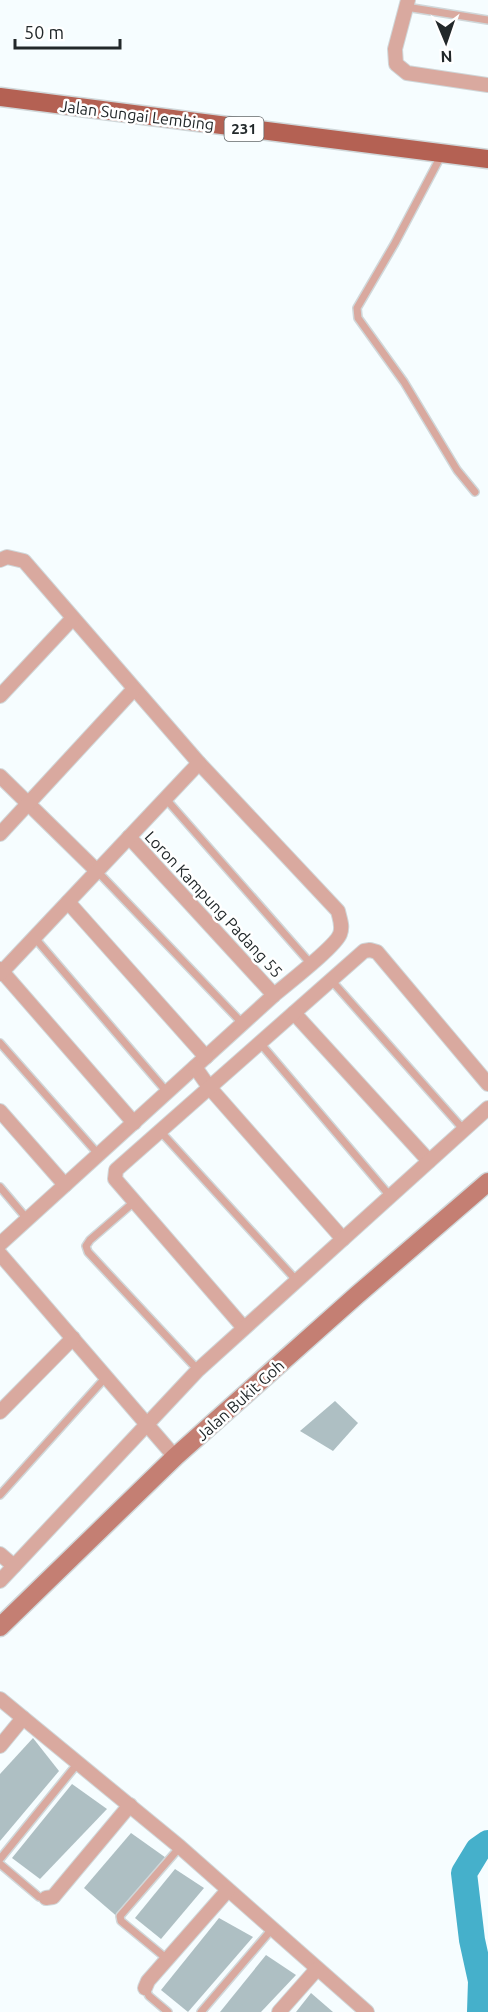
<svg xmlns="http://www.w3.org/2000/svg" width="488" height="2012" viewBox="0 0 488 2012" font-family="Ubuntu,sans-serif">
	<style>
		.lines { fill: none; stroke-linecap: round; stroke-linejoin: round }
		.river { stroke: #45b0cb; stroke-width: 26 }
		.building { fill: #aebfc3 }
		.service-casing { stroke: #d0d7d9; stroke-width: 10 }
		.minor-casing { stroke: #d0d7d9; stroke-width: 16 }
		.secondary-casing { stroke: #d0d7d9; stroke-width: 21 }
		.primary-casing { stroke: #d0d7d9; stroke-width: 21 }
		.service { stroke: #d9a99f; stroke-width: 7 }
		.minor { stroke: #d9a99f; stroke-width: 14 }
		.secondary { stroke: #c47f73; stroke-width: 18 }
		.primary { stroke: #b46153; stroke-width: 18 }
		.labels { text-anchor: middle; stroke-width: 5; stroke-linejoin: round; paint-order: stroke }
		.shield { fill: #fff; stroke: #64686a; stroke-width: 1.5 }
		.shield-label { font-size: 15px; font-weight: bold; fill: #22282a }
		.street-label { font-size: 16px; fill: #22282a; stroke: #fff }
	</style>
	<rect width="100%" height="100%" fill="#f6fdff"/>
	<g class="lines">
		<polyline class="river" points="480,2012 481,1981 472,1940 464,1873 478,1850 488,1843"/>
	</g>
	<g class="building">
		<polygon points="335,1401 358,1423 333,1451 300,1431"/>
		<polygon points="33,1738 59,1771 0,1841 0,1774"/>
		<polygon points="72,1784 107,1809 40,1879 12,1858"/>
		<polygon points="131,1833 169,1860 120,1919 84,1888"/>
		<polygon points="175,1869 204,1888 161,1939 135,1918"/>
		<polygon points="219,1918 253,1937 188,2012 161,1990"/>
		<polygon points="266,1955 296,1975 261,2012 220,2012"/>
		<polygon points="311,1993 333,2012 296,2012"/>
	</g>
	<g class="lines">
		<g class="service-casing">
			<g id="service">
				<polyline points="406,7 488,20"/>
				<polyline points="441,156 395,243 357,308 358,318 404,382 457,470 475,492"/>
				<polyline points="165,798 311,964"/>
				<polyline points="97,871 243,1024"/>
				<polyline points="34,937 167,1092"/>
				<polyline points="331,980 464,1130"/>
				<polyline points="0,1043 99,1155"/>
				<polyline points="260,1043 390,1196"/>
				<polyline points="160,1131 297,1281"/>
				<polyline points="0,1187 28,1220"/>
				<polyline points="134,1202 90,1240 86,1246 88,1252 198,1370"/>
				<polyline points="0,1495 106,1377"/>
				<polyline points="0,1859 78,1763"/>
				<polyline points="0,1864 39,1897 46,1898"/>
				<polyline points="167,1959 121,1921 120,1916 180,1847"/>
				<polyline points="145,1988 149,1996 168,2012"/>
				<polyline points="201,2012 272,1929"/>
			</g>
		</g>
		<g class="minor-casing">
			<g id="minor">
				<polyline points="408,0 395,49 396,64 407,73 488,85"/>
				<path d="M0,560l7,-3 17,4 175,202 139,148c2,9 5,15 2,23 -4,12 -53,50 -66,61l-274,249"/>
				<polyline points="0,696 72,619"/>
				<polyline points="0,776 97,871"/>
				<polyline points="0,834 134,689"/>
				<polyline points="129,837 274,995"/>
				<polyline points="68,902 206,1057"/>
				<polyline points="0,969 134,1123"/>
				<polyline points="0,974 199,763"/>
				<polyline points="294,1013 429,1161"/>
				<polyline points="195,1067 209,1087 343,1239"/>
				<polyline points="0,1111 65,1185"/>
				<polyline points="0,1254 175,1457"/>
				<polyline points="244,1328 115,1179 116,1170 364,951 370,950 377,952 488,1084"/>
				<polyline points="0,1412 73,1338"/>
				<polyline points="0,1554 14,1566"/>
				<polyline points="0,1581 198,1370 488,1108"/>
				<polyline points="0,1699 180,1847 367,2012"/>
				<polyline points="0,1746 23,1718"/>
				<polyline points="46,1898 53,1897 130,1805"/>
				<polyline points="145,1988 148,1981 228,1890"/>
				<polyline points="279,2012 317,1969"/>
			</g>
		</g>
		<g class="secondary-casing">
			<polyline id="secondary" points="0,1627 175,1457 357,1295 488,1182"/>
		</g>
		<g class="primary-casing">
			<polyline id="primary" points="0,97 488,159"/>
		</g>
		<use href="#service" class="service"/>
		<use href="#minor" class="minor"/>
		<use href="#secondary" class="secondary"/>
		<use href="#primary" class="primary"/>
	</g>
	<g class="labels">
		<rect class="shield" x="224.5" y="117" width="39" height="24" rx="4.5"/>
		<g class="shield-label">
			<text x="244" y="134">231</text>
		</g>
		<g class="street-label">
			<text transform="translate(137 115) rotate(7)" y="6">Jalan Sungai Lembing</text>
			<text transform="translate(214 904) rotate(47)" y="6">Loron Kampung Padang 55</text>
			<text transform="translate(240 1400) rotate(-42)" y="6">Jalan Bukit Goh</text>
		</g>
	</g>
	<g transform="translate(446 42) rotate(178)" stroke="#ffffff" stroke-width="4.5" paint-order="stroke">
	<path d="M0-4.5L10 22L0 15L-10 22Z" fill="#22282a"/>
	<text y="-9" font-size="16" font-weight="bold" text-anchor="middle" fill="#22282a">N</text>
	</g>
	<path d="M15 39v9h105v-9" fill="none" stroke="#22282a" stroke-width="3"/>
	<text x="24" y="39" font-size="18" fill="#22282a" stroke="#ffffff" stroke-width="4.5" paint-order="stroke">50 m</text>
</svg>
